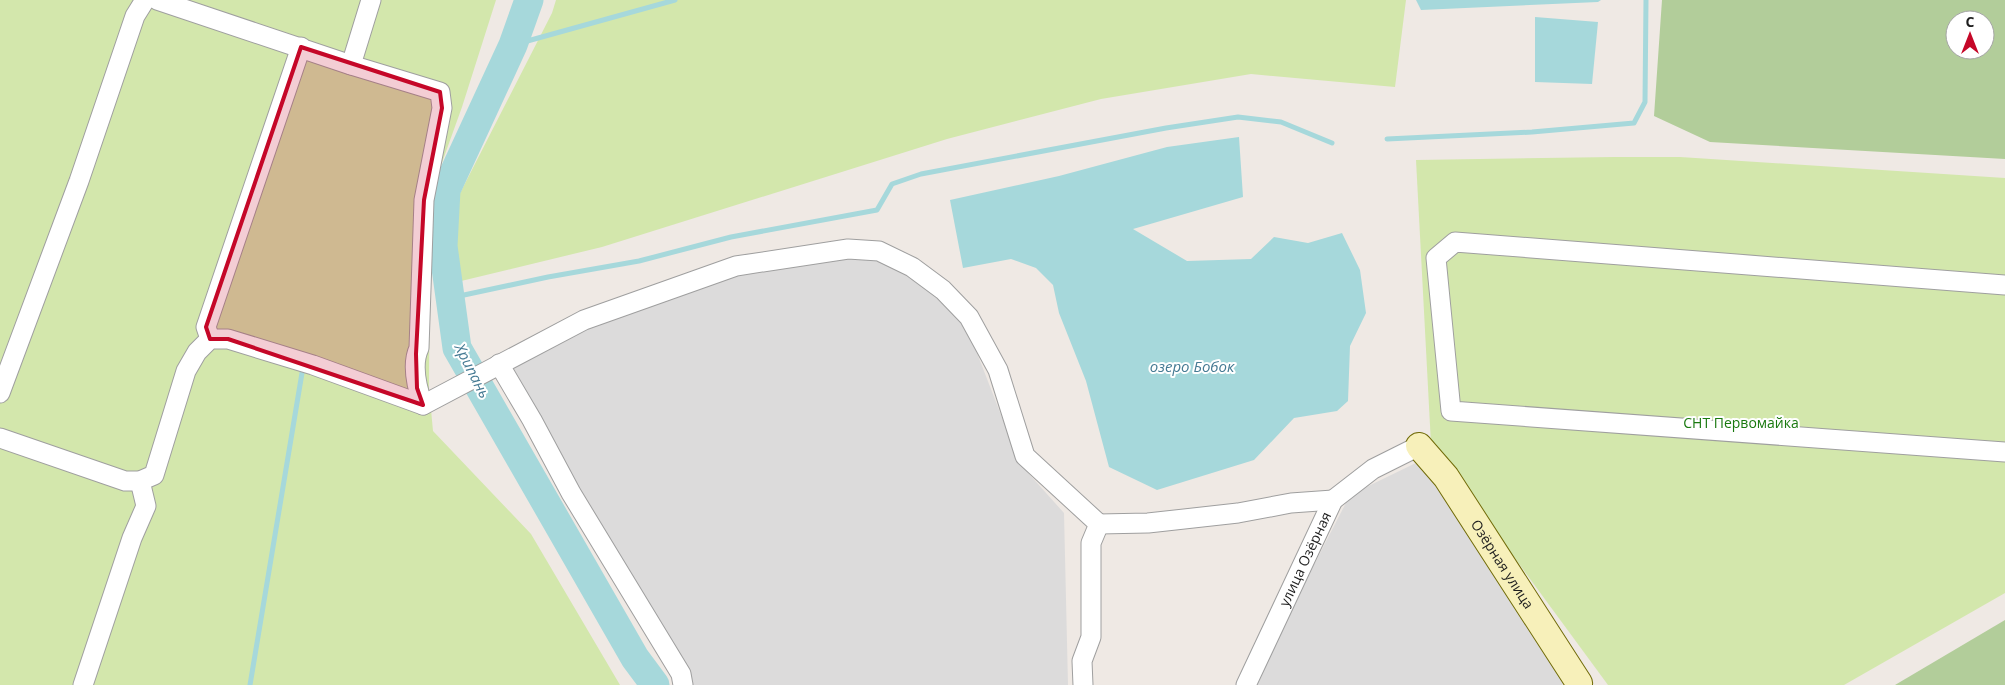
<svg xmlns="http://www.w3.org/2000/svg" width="2005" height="685" viewBox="0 0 2005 685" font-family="'Open Sans',sans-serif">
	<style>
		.residential { fill: #dcdbdb }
		.grass { fill: #d3e7ac }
		.forest { fill: #b2cd9a; fill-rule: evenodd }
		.water { fill: #a6d8db }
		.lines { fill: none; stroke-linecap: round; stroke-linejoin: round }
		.stream { stroke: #a6d8db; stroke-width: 5 }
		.river { stroke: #a6d8db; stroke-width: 29 }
		.street-casing { stroke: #9f9f9f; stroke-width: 21 }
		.secondary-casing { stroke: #716b08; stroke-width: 28 }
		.street { stroke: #fff; stroke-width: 19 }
		.secondary { stroke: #f7f0ba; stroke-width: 26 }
		.marked { fill: #c50728; fill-opacity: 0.2; stroke: #c50728; stroke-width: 4; stroke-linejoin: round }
		.labels { text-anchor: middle; stroke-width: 4; stroke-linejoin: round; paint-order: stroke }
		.park-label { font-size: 14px; fill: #19790f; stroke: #fff }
		.street-label { font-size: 14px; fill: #1e1e1e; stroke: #fff }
		.water-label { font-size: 15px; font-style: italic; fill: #457a93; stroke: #fff }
	</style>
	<rect width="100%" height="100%" fill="#efe9e4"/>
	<g class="residential">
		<polygon points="876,255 941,295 963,317 1020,464 1064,513 1068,685 690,685 512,372 515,361 587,326 759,267"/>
		<polygon points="1422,460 1563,683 1562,685 1252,685 1350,495"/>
	</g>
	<g class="grass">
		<polygon points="0,0 496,0 462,107 430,196 429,388 433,431 531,534 620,685 0,685"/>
		<polygon points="556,0 1406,0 1395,87 1251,74 1101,99 947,139 602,247 457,282 454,205 552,13"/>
		<polygon points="1614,157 1680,157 2005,178 2005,593 1844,685 1608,685 1431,444 1416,160"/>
	</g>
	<g class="forest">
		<path d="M1662,0h343v159l-295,-17 -56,-26zM1955,20h30v30h-30z"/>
		<polygon points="2005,620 2005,685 1895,685"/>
	</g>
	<g class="water">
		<polygon points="1416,0 1601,0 1598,2 1421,10"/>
		<polygon points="1535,17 1598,22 1592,84 1535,82"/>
		<polygon points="1239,137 1243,197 1133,229 1187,261 1251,259 1274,237 1308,243 1342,233 1360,270 1366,313 1350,346 1348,401 1337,411 1294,418 1254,460 1157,490 1109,467 1086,381 1059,313 1053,285 1036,268 1011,259 963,268 950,200 1059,176 1167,147"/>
	</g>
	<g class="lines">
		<g class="stream">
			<polyline points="513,45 675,0"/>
			<polyline points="1387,139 1532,132 1634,123 1645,102 1646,0"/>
			<polyline points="450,298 548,277 639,261 731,237 877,210 892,184 921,174 1166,128 1238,117 1281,122 1332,143"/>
			<polyline points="250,685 302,373"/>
		</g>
		<polyline class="river" points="529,0 513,45 446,190 443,246 457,348 635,658 655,685"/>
		<g class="street-casing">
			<g id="street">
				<path d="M157,0l194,65 89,27 2,16 -18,92 -5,148c-8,17 -2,40 4,57"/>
				<polyline points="351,65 371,0"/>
				<polyline points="2005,285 1455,242 1436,258 1451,411 2005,452"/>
				<polyline points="210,339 206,327 301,47"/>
				<polyline points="499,364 532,420 571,493 681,674 683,685"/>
				<polyline points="0,393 79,181 135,16 145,0"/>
				<polyline points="0,438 125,481 140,481 154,475 186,371 197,352 210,339 228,339 313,365 423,405 584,320 736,266 848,249 879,251 912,267 943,290 969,317 998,370 1025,456 1099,524 1091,543 1091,637 1082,661 1083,685"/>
				<polyline points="1099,524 1148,523 1238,513 1291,503 1333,500"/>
				<polyline points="83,685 132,538 146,506 140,481"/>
				<path id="s1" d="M1246,685l87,-185 40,-31 46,-23"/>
			</g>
		</g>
		<g class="secondary-casing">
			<g id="secondary">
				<path id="s2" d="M1419,446l27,31 133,206 -1,2"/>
			</g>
		</g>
		<use href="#street" class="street"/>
		<use href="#secondary" class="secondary"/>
	</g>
	<path class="marked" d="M301,47l139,45 2,16 -18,92 -8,154 1,34 6,17 -195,-66h-18l-4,-12z"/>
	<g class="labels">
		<g class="park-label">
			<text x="1741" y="428">СНТ Первомайка</text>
		</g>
		<g class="street-label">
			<text dy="5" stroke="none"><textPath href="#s1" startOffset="139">улица Озёрная</textPath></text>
			<text dy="5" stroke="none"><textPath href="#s2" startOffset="145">Озёрная улица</textPath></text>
		</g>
		<g class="water-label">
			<text x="1192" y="372">озеро Бобок</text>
			<text transform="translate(472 371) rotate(63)" y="5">Хрипань</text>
		</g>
	</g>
	<g transform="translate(1970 35)"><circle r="24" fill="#ffffff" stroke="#a5a5a5"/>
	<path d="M0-4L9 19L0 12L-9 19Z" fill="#c50728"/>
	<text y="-8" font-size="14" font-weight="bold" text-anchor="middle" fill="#1e1e1e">С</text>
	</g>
</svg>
